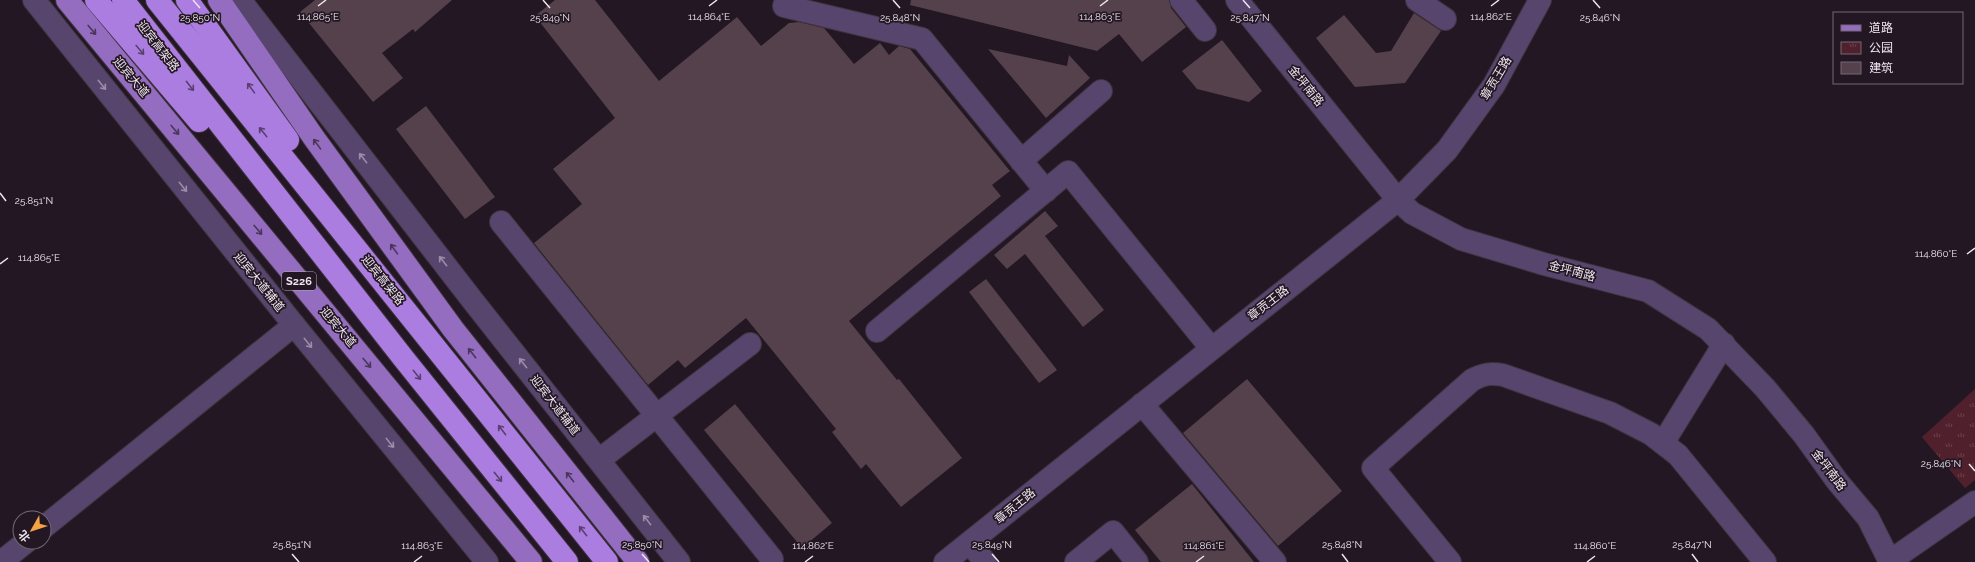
<svg xmlns="http://www.w3.org/2000/svg" width="1975" height="562" viewBox="0 0 1975 562" font-family="Raleway,'Noto Sans SC',sans-serif">
	<style>
		.park { fill: url(#park-tufts) }
		.building { fill: #54414b }
		.lines { fill: none; stroke-linecap: round; stroke-linejoin: round }
		.minor-casing { stroke: #3f343f; stroke-width: 24 }
		.major-casing { stroke: #3f343f; stroke-width: 24 }
		.highway-casing { stroke: #3f343f; stroke-width: 24 }
		.minor { stroke: #57456d; stroke-width: 22 }
		.major { stroke: #946dc0; stroke-width: 22 }
		.highway { stroke: #ac7de1; stroke-width: 22 }
		.oneway { stroke: #4b355a }
		.oneway2 { stroke: #5a406f }
		.oneway3 { stroke: #9a8da7 }
		.ticks { fill: none; stroke: #ede5ee; stroke-width: 1.5 }
		.labels { text-anchor: middle; stroke-width: 3.5; stroke-linejoin: round; paint-order: stroke }
		.shield { fill: #231723; stroke: #b0a7b1; stroke-width: 1 }
		.shield-label { font-size: 11px; font-weight: bold; fill: #ede5ee }
		.street-label { font-size: 12px; fill: #ede5ee; stroke: #231723 }
		.ticks-label { font-size: 10px; text-anchor: middle; fill: #ede5ee; stroke: #231723; stroke-width: 3.5; stroke-linejoin: round; paint-order: stroke }
	</style>
	<defs>
		<pattern id="park-tufts" width="24" height="20" patternUnits="userSpaceOnUse"><rect width="24" height="20" fill="#50212d"/><path d="M3 7l-1-3M5 7V3M7 7l1-3M15 17l-1-3M17 17v-4M19 17l1-3" fill="none" stroke="#6a414c"/></pattern>
	</defs>
	<rect width="100%" height="100%" fill="#231723"/>
	<polygon class="park" points="1975,389 1975,480 1965,488 1922,437"/>
	<g class="building">
		<polygon points="315,0 452,0 415,32 413,29 382,53 403,78 373,102 300,12"/>
		<polygon points="555,0 595,0 659,81 737,17 761,46 789,23 799,22 824,28 854,64 880,43 889,55 899,46 910,49 1010,171 992,185 1001,196 849,321 897,380 899,379 962,458 901,507 866,464 861,469 832,432 836,429 746,318 685,368 678,360 648,385 534,243 582,204 553,169 615,118 535,16"/>
		<polygon points="911,0 1169,0 1171,8 1186,27 1142,62 1119,34 1097,51 910,5"/>
		<polygon points="1414,13 1441,31 1405,83 1355,87 1316,38 1344,15 1376,53 1391,51"/>
		<polygon points="1222,40 1262,91 1249,102 1197,89 1182,71"/>
		<polygon points="988,49 1067,66 1069,55 1090,78 1046,118"/>
		<polygon points="426,106 495,197 465,219 396,129"/>
		<polygon points="1045,211 1058,226 1045,236 1104,310 1083,327 1025,254 1007,269 994,255"/>
		<polygon points="986,279 1057,370 1039,383 969,292"/>
		<polygon points="1247,379 1342,491 1278,546 1183,433"/>
		<polygon points="735,404 832,523 802,548 704,430"/>
		<polygon points="1192,484 1254,562 1161,562 1135,530"/>
	</g>
	<g class="lines">
		<g class="minor-casing">
			<g id="minor">
				<polyline points="34,0 294,325 487,562"/>
				<polyline points="240,0 473,301 679,562"/>
				<polyline points="1181,0 1205,30"/>
				<polyline points="1237,0 1398,200 1412,213 1461,239 1544,264 1648,291 1708,329 1765,388 1804,435 1837,481 1868,518 1890,562"/>
				<polyline points="1417,0 1445,19"/>
				<polyline points="784,6 922,39 1046,191"/>
				<polyline points="1021,161 1101,91"/>
				<polyline points="501,222 772,559"/>
				<polyline points="877,331 1068,172 1211,348"/>
				<polyline points="1142,404 1275,562"/>
				<polyline points="1663,443 1724,344"/>
				<polyline points="599,460 750,344"/>
				<polyline points="44,527 294,325"/>
				<polyline points="970,543 985,562"/>
				<polyline points="1890,561 1975,502"/>
				<polyline points="1,562 26,542"/>
				<polyline points="945,562 1398,200 1447,150 1494,85 1540,0"/>
				<polyline points="1076,562 1113,532 1137,562"/>
				<path d="M1450,562l-77,-94 99,-88c11,-6 18,-7 31,-5l107,38 41,21 27,21 87,107"/>
			</g>
		</g>
		<g class="major-casing">
			<g id="major">
				<polyline points="67,0 531,562"/>
				<polyline points="219,0 314,138 453,329 638,562"/>
			</g>
		</g>
		<g class="highway-casing">
			<g id="highway">
				<polyline points="96,0 199,121"/>
				<polyline points="123,0 404,359 567,562"/>
				<polyline points="157,0 607,562"/>
				<polyline points="187,0 288,140"/>
			</g>
		</g>
		<use href="#minor" class="minor"/>
		<use href="#major" class="major"/>
		<use href="#highway" class="highway"/>
	</g>
	<defs><path id="oneway-shaft" d="M-6 0H5M1.5-3L5.5 0L1.5 3" fill="none" stroke-width="1.6" stroke-linecap="round" stroke-linejoin="round"/></defs>
	<g class="oneway">
		<use href="#oneway-shaft" transform="translate(92 30) rotate(50)"/>
		<use href="#oneway-shaft" transform="translate(175 130) rotate(50)"/>
		<use href="#oneway-shaft" transform="translate(317 144) rotate(-126)"/>
		<use href="#oneway-shaft" transform="translate(258 230) rotate(50)"/>
		<use href="#oneway-shaft" transform="translate(394 249) rotate(-126)"/>
		<use href="#oneway-shaft" transform="translate(472 353) rotate(-128)"/>
		<use href="#oneway-shaft" transform="translate(367 363) rotate(50)"/>
		<use href="#oneway-shaft" transform="translate(570 477) rotate(-128)"/>
	</g>
	<g class="oneway2">
		<use href="#oneway-shaft" transform="translate(140 50) rotate(50)"/>
		<use href="#oneway-shaft" transform="translate(190 86) rotate(52)"/>
		<use href="#oneway-shaft" transform="translate(251 88) rotate(-126)"/>
		<use href="#oneway-shaft" transform="translate(263 132) rotate(-129)"/>
		<use href="#oneway-shaft" transform="translate(417 375) rotate(51)"/>
		<use href="#oneway-shaft" transform="translate(502 430) rotate(-128)"/>
		<use href="#oneway-shaft" transform="translate(498 477) rotate(51)"/>
		<use href="#oneway-shaft" transform="translate(583 531) rotate(-128)"/>
	</g>
	<g class="oneway3">
		<use href="#oneway-shaft" transform="translate(102 85) rotate(51)"/>
		<use href="#oneway-shaft" transform="translate(363 158) rotate(-128)"/>
		<use href="#oneway-shaft" transform="translate(183 187) rotate(51)"/>
		<use href="#oneway-shaft" transform="translate(443 261) rotate(-128)"/>
		<use href="#oneway-shaft" transform="translate(308 343) rotate(51)"/>
		<use href="#oneway-shaft" transform="translate(523 363) rotate(-128)"/>
		<use href="#oneway-shaft" transform="translate(390 443) rotate(51)"/>
		<use href="#oneway-shaft" transform="translate(647 520) rotate(-128)"/>
	</g>
	<path class="ticks" d="M193,0l7,8M543,0l7,8M893,0l7,8M1243,0l7,8M1593,0l7,8M318,6l8,-6M709,6l8,-6M1100,6l8,-6M1491,6l8,-6M0,193l6,8M1967,254l8,-6M0,264l8,-6M1969,464l6,7M292,554l7,8M642,554l7,8M992,554l7,8M1342,554l6,8M1692,554l6,8M414,562l8,-6M805,562l8,-6M1196,562l8,-6M1587,562l8,-6"/>
	<g class="labels">
		<rect class="shield" x="282" y="272" width="34" height="18" rx="3"/>
		<g class="shield-label">
			<text x="299" y="285">S226</text>
		</g>
		<g class="street-label">
			<text transform="translate(158 46) rotate(52)" y="4">迎宾高架路</text>
			<text transform="translate(131 77) rotate(50)" y="4">迎宾大道</text>
			<text transform="translate(1496 78) rotate(-59)" y="4">章贡王路</text>
			<text transform="translate(1306 86) rotate(51)" y="4">金坪南路</text>
			<text transform="translate(1572 271) rotate(15)" y="4">金坪南路</text>
			<text transform="translate(383 280) rotate(51)" y="4">迎宾高架路</text>
			<text transform="translate(259 282) rotate(51)" y="4">迎宾大道辅道</text>
			<text transform="translate(1268 303) rotate(-38)" y="4">章贡王路</text>
			<text transform="translate(338 327) rotate(50)" y="4">迎宾大道</text>
			<text transform="translate(555 405) rotate(52)" y="4">迎宾大道辅道</text>
			<text transform="translate(1829 470) rotate(53)" y="4">金坪南路</text>
			<text transform="translate(1015 506) rotate(-39)" y="4">章贡王路</text>
		</g>
	</g>
	<g class="ticks-label">
		<text x="318" y="20">114.865°E</text>
		<text x="709" y="20">114.864°E</text>
		<text x="1100" y="20">114.863°E</text>
		<text x="1491" y="20">114.862°E</text>
		<text x="1600" y="21">25.846°N</text>
		<text x="200" y="21">25.850°N</text>
		<text x="550" y="21">25.849°N</text>
		<text x="900" y="21">25.848°N</text>
		<text x="1250" y="21">25.847°N</text>
		<text x="34" y="204">25.851°N</text>
		<text x="1936" y="257">114.860°E</text>
		<text x="39" y="261">114.865°E</text>
		<text x="1941" y="467">25.846°N</text>
		<text x="292" y="548">25.851°N</text>
		<text x="642" y="548">25.850°N</text>
		<text x="992" y="548">25.849°N</text>
		<text x="1342" y="548">25.848°N</text>
		<text x="1692" y="548">25.847°N</text>
		<text x="422" y="549">114.863°E</text>
		<text x="813" y="549">114.862°E</text>
		<text x="1204" y="549">114.861°E</text>
		<text x="1595" y="549">114.860°E</text>
	</g>
	<rect x="1833" y="12" width="130" height="72" fill="#231723" stroke="#746974"/>
	<rect x="1841" y="25" width="20" height="6" fill="#946dc0" stroke="#746974"/>
	<text x="1869" y="32" font-size="12" fill="#ede5ee">道路</text>
	<rect x="1841" y="42" width="20" height="12" fill="url(#park-tufts)" stroke="#746974"/>
	<text x="1869" y="52" font-size="12" fill="#ede5ee">公园</text>
	<rect x="1841" y="62" width="20" height="12" fill="#54414b" stroke="#746974"/>
	<text x="1869" y="72" font-size="12" fill="#ede5ee">建筑</text>
	<g transform="translate(32 530) rotate(231)"><circle r="19" fill="#231723" stroke="#746974"/>
	<path d="M0-3L7 15L0 10L-7 15Z" fill="#f4a344"/>
	<text y="-6" font-size="11" font-weight="bold" text-anchor="middle" fill="#ede5ee">北</text>
	</g>
</svg>
